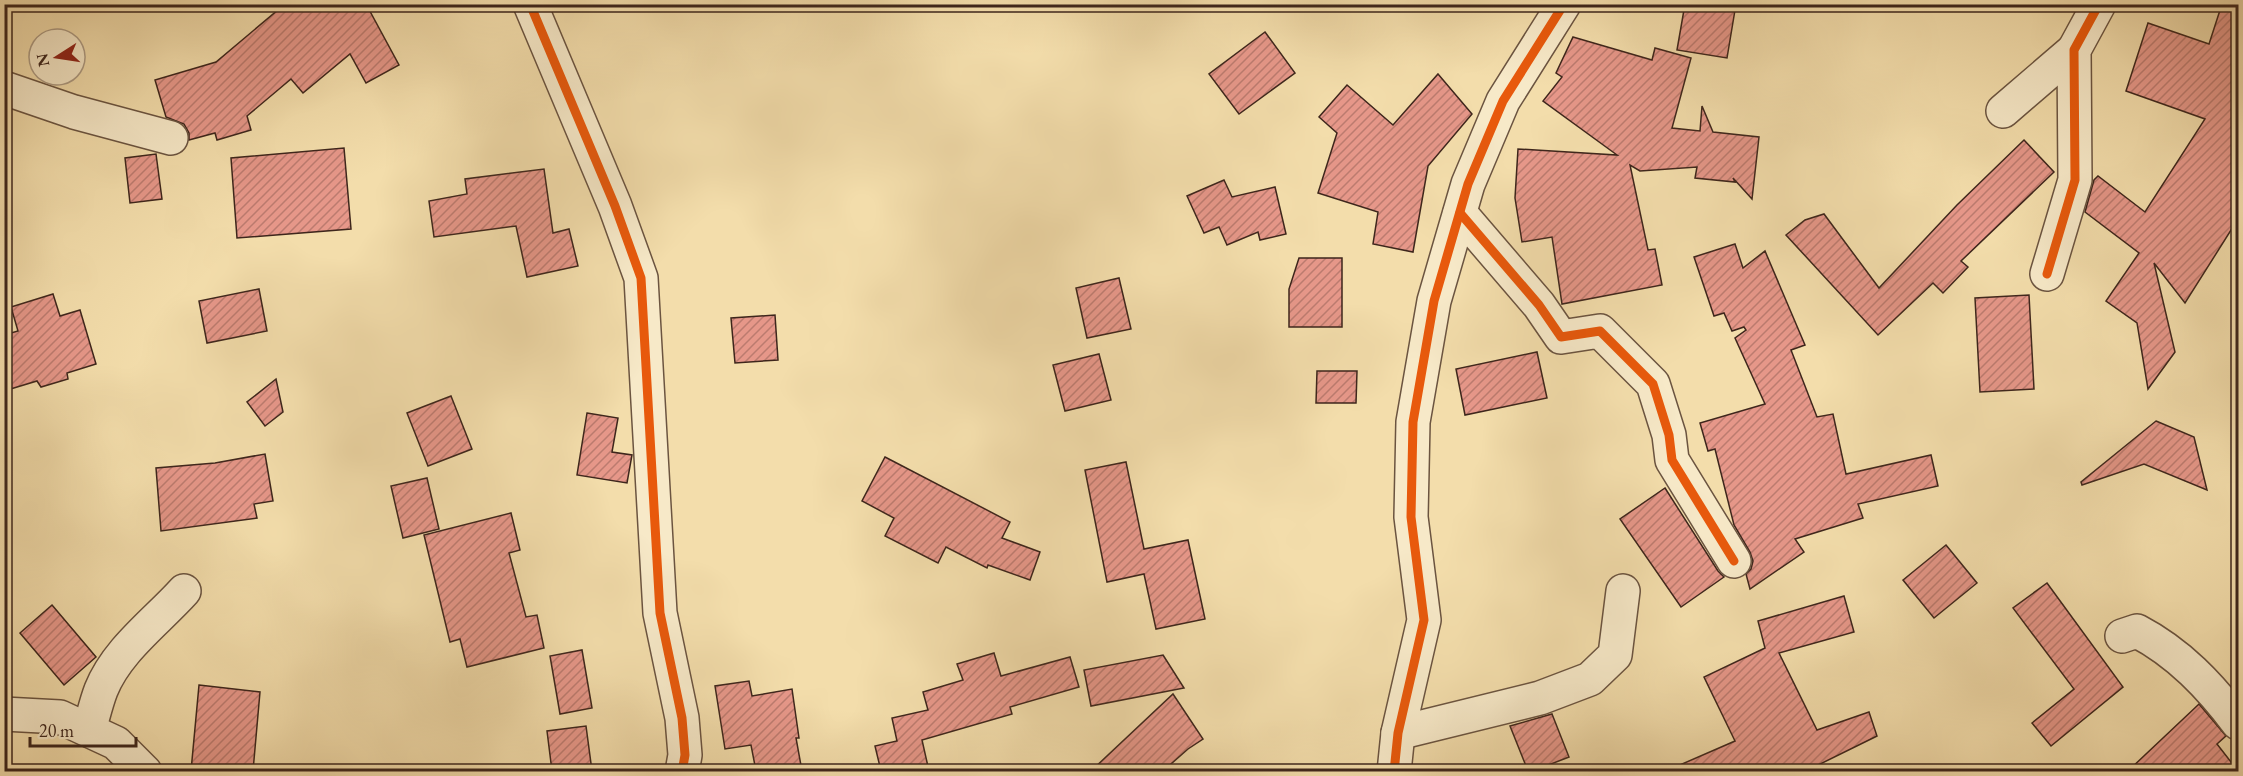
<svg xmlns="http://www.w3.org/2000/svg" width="2243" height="776" viewBox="0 0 2243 776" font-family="'EB Garamond',serif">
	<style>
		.building { fill: url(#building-hatch); stroke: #3e261c; stroke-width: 1.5 }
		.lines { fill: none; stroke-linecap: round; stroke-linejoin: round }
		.minor-casing { stroke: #6b5440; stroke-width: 36 }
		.minor { stroke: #f7e9c8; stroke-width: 33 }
		.cycleway-casing { stroke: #f7e9c8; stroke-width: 13 }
		.cycleway { stroke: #e8590c; stroke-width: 9 }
	</style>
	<defs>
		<pattern id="building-hatch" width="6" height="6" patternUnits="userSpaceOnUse" patternTransform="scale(1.5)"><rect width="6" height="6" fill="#e69789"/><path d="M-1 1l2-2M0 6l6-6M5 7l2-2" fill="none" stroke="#bc7b6f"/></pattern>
	</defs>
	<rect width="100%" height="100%" fill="#f3ddab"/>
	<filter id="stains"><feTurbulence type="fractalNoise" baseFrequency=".00333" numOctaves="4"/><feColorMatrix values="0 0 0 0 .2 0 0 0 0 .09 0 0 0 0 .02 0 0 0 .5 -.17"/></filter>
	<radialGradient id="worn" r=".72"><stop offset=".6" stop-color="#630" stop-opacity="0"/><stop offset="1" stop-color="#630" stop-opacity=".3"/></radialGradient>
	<g class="building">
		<polygon points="285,4 366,4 399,65 366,83 350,54 303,93 291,79 247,116 251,130 217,140 215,133 189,140 189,133 184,124 166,117 155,80 216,62"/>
		<polygon points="1685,4 1736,4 1727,58 1677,50"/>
		<polygon points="2222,4 2238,4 2238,219 2185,303 2154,263 2175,352 2148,389 2137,323 2106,301 2139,253 2085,212 2094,180 2098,176 2145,212 2205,119 2126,91 2148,23 2209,44"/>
		<polygon points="1265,32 1295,73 1239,114 1209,74"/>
		<polygon points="1573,37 1652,60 1655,48 1691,58 1672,128 1700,131 1702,106 1713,132 1759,137 1752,199 1733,178 1735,182 1695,178 1697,167 1640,171 1630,165 1648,250 1655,249 1662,285 1562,304 1552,237 1522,242 1515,198 1518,149 1617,155 1543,101 1562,77 1556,73"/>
		<polygon points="1438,74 1472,114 1428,166 1413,252 1373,244 1378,212 1318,193 1337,133 1319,117 1347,85 1393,125"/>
		<polygon points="2024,140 2054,172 1961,261 1968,267 1943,293 1933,283 1878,335 1786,235 1805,220 1824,214 1879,288 1957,205"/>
		<polygon points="344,148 351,229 237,238 231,158"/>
		<polygon points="156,154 162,199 130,203 125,158"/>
		<polygon points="544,169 553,233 569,229 578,266 527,277 516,226 434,237 429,201 467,194 465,179"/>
		<polygon points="1224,180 1232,197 1275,187 1286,234 1260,240 1258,232 1227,245 1219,227 1204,233 1187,196"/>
		<polygon points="1735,244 1743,268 1765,251 1805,345 1791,350 1817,417 1833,414 1846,474 1931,455 1938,486 1858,504 1863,518 1795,539 1804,552 1750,589 1746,574 1751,569 1753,561 1750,552 1734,525 1715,449 1708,451 1700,423 1765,404 1735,338 1746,330 1744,327 1732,331 1724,313 1714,316 1694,257"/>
		<polygon points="1299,258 1342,258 1342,327 1289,327 1289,289"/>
		<polygon points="1119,278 1131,329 1087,338 1076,288"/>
		<polygon points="259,289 267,331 207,343 199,301"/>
		<polygon points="53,294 60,316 80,310 96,364 67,373 68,379 41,387 37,381 4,391 4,335 18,331 11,307"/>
		<polygon points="2029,295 2034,389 1980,392 1975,298"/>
		<polygon points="775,315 778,360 735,363 731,318"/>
		<polygon points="1537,352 1547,398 1465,415 1456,369"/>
		<polygon points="1099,354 1111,400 1065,411 1053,365"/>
		<polygon points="1317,371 1357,371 1356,403 1316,403"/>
		<polygon points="276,379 283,412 265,426 247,402"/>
		<polygon points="451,396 472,449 428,466 407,413"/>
		<polygon points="587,413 618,418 612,452 632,455 627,483 577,475"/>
		<polygon points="2156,421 2194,437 2207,490 2144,464 2082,485 2081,482"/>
		<polygon points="265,454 273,501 254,504 257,518 161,531 156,468 215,463"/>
		<polygon points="885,457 1010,522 1002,538 1040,552 1030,580 988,565 987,568 946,547 938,563 885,536 894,518 862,501"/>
		<polygon points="1126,462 1144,549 1188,540 1205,619 1156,629 1144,574 1107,582 1085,470"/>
		<polygon points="427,478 439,529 403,538 391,486"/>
		<polygon points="1665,488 1718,571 1724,577 1681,607 1620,519"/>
		<polygon points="511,513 520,550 509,553 526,617 537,615 544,648 467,667 460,639 450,642 424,535"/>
		<polygon points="1946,545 1977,583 1934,618 1903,580"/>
		<polygon points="2047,583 2123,687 2051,746 2032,723 2074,689 2013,608"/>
		<polygon points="1844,596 1854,632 1779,653 1817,730 1869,712 1877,736 1806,771 1666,771 1735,741 1704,677 1765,648 1758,621"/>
		<polygon points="52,605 96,657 64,685 20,633"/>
		<polygon points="582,650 592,708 560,714 550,656"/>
		<polygon points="994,653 1001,676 1070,657 1079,687 1010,707 1012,714 922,740 929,771 881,771 875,746 897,741 892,718 928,710 923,692 963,680 957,664"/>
		<polygon points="1163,655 1184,688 1091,706 1084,670"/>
		<polygon points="749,681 752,696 792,689 799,738 796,738 802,771 756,771 751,745 725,749 715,686"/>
		<polygon points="199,685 260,692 253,771 191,771"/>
		<polygon points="1173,694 1203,739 1188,749 1163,771 1091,771"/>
		<polygon points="2199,704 2226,736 2217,744 2238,771 2128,771"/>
		<polygon points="1552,714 1569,757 1533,771 1528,771 1510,726"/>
		<polygon points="586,726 592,771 552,771 547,731"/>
	</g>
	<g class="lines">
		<g class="minor-casing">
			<g id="minor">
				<polyline points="530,4 615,206 641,278 660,613 682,718 685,755 682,772"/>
				<polyline points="4,88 74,112 171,138"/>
				<polyline points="2003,111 2074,50"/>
				<polyline points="1460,213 1539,305 1561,337 1600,331 1653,384 1669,435 1672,460 1734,561"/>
				<polyline points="2047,274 2075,180 2074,50 2099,4"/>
				<path d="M2122,636l15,-5c42,22 73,55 101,92"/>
				<polyline points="4,714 60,717 116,743 145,772"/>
				<path d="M89,730c4,-13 7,-27 12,-40 16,-40 55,-68 83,-99"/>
				<polyline points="1398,733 1540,698 1590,679 1615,655 1623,591"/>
				<polyline points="1394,772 1398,733 1424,620 1411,517 1413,422 1434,301 1468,184 1503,101 1564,4"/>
			</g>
		</g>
		<use href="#minor" class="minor"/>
		<g class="cycleway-casing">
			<g id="cycleway">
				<polyline points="530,4 615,206 641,278 660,613 682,718 685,755 682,772"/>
				<polyline points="1460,213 1539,305 1561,337 1600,331 1653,384 1669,435 1672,460 1734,561"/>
				<polyline points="2047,274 2075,180 2074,50 2099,4"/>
				<polyline points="1394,772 1398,733 1424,620 1411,517 1413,422 1434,301 1468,184 1503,101 1564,4"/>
			</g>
		</g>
		<use href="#cycleway" class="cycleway"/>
	</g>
	<rect width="2243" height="776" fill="none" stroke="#f3ddab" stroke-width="24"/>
	<rect x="6" y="6" width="2231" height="764" fill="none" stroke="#3e261c" stroke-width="3"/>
	<rect x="12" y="12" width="2219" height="752" fill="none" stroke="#3e261c" stroke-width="1.5"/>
	<g transform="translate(57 57) rotate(258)"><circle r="28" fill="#f7e9c8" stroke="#ad9b83" stroke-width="1.5"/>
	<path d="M0-4.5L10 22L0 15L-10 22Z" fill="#8f2418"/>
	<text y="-9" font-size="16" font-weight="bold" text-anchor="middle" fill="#3e261c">N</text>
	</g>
	<path d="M30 737v9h106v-9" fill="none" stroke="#3e261c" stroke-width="3"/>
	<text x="39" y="737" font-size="18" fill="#3e261c" stroke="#f7e9c8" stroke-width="4.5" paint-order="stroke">20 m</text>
	<rect width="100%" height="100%" filter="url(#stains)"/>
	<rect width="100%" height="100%" fill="url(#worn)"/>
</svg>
